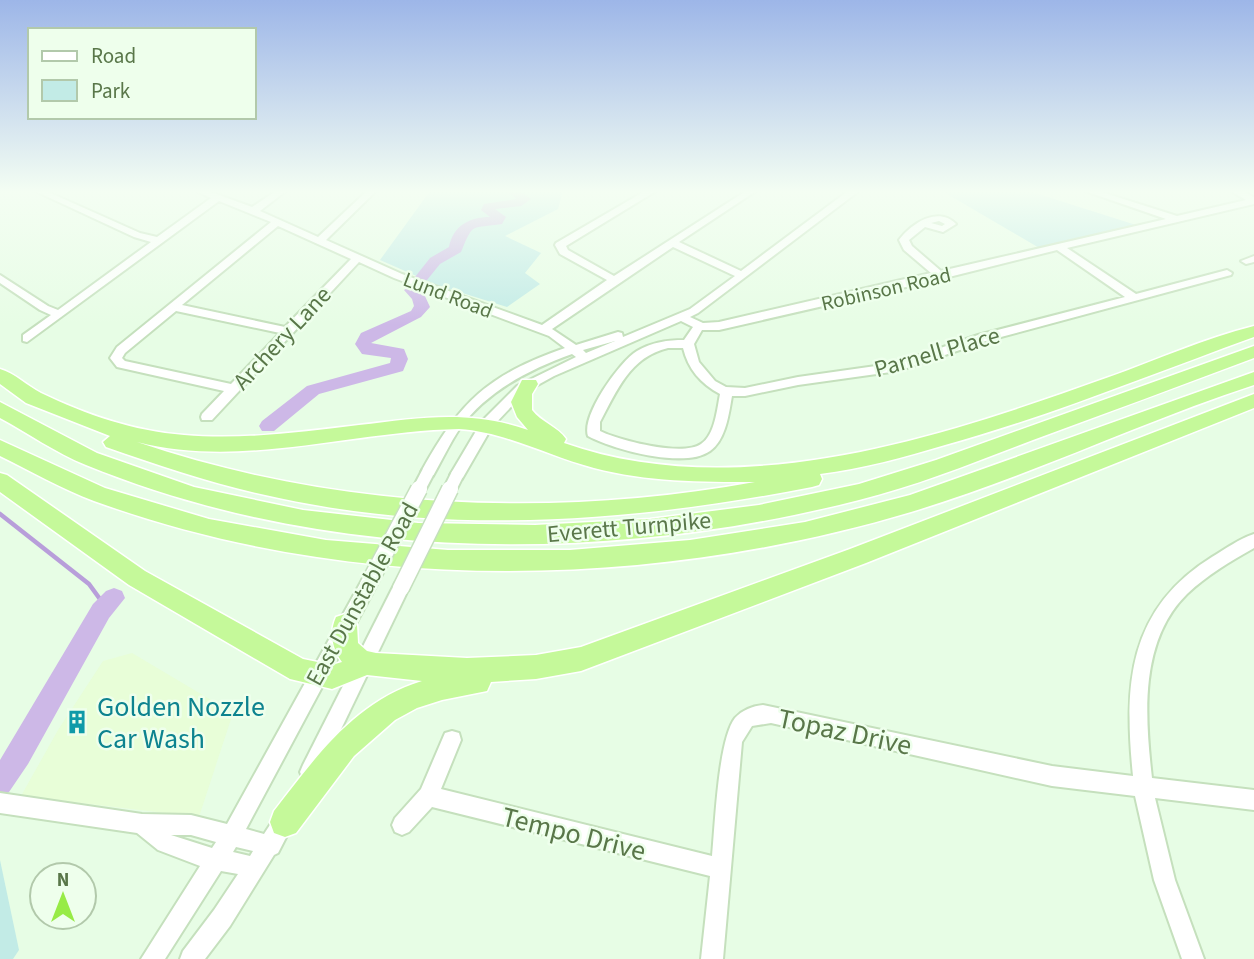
<svg xmlns="http://www.w3.org/2000/svg" width="1254" height="959" viewBox="0 0 1254 959" font-family="'Source Sans 3',sans-serif">
	<style>
		.commercial { fill: #e8fed8 }
		.green { fill: #c2ebe6 }
		.lines { fill: none; stroke-linecap: round; stroke-linejoin: round }
		.stream { stroke: #b89eda; stroke-width: 4.5 }
		.river { fill: #cdb8e7; fill-rule: evenodd }
		.minor-casing { stroke: #c5e0bd; stroke-width: 4 }
		.highway-casing { stroke: #fff; stroke-width: 3 }
		.minor { fill: #fff; fill-rule: evenodd }
		.highway { fill: #c5f99a; fill-rule: evenodd }
		.minor-bridge-far1-casing { stroke: #c5e0bd; stroke-width: 16; stroke-linecap: butt }
		.minor-bridge-casing { stroke: #c5e0bd; stroke-width: 19; stroke-linecap: butt }
		.minor-bridge-far1 { stroke: #fff; stroke-width: 12 }
		.minor-bridge { stroke: #fff; stroke-width: 16 }
		.labels { text-anchor: middle; stroke-width: 5; stroke-linejoin: round; paint-order: stroke }
		.far-street-label { font-size: 21px; fill: #597749; stroke: #eeffec }
		.street-label { font-size: 24px; fill: #597749; stroke: #eeffec }
		.near-culture-label { font-size: 28px; fill: #0d838f; stroke: #eeffec; text-anchor: start }
		.near-street-label { font-size: 28px; fill: #597749; stroke: #eeffec }
	</style>
	<rect width="100%" height="100%" fill="#e7fde5"/>
	<polygon class="commercial" points="132,653 233,713 199,817 21,796 58,730 103,661"/>
	<g class="green">
		<polygon points="430,191 563,191 558,209 505,236 541,253 525,273 540,284 507,307 437,285 380,260"/>
		<polygon points="942,191 1029,191 1136,225 1041,249"/>
		<polygon points="0,860 19,950 13,959 0,959"/>
	</g>
	<g class="lines">
		<polyline class="stream" points="0,514 89,584 105,606"/>
		<g class="river">
			<path d="M506,191h14l11,8 -10,7 -26,3 11,8 -4,7c-31,5 -28,-3 -41,28l-21,12 -13,16h-10l-2,-3 15,-19 19,-11c4,-21 20,-30 41,-30l-9,-7 3,-6 33,-5z"/>
			<polygon points="411,286 424,294 430,307 421,317 371,343 404,349 408,359 403,371 319,394 274,431 262,431 259,426 262,421 307,386 390,363 391,358 362,354 355,344 361,333 411,311 414,306 412,299 404,290"/>
			<polygon points="114,588 122,591 125,598 109,618 28,764 9,792 0,796 0,760 93,604 106,591"/>
		</g>
		<g class="minor-casing">
			<g id="minor">
				<path d="M35,191h11l94,42 17,4 54,-39 -15,-7h12l44,16 24,-16h10l-26,20 58,26 49,-46h9l-50,49 76,34 140,51 65,-45 -47,-26 -5,-9 1,-2 89,-52h11l-90,55 2,4 46,26 132,-85h10l-77,51 62,29 107,-80h11l-161,122 -8,4 13,6 16,-1 212,-49 -27,-23 -5,-10c13,-17 39,-34 57,-16l-13,8 -18,-5 -16,13 3,6 29,25 225,-52 -81,-28h13l79,25 69,-16 -15,-9h11l12,6v7l-187,44 69,46 91,-24 5,3 -1,2 -245,66 -88,30 -100,14 -53,11h-13c-3,17 -6,44 -22,55 -25,18 -96,-1 -122,-15 -7,-20 31,-74 49,-85 15,-9 31,-11 47,-11l9,-13 -12,-6 -127,55 -29,16 -33,35 -30,52 -5,1 -7,-5 32,-54 35,-35 59,-29 -4,-3c-42,15 -85,37 -112,74 -10,15 -18,32 -27,48h-10l-2,-4c39,-71 67,-97 144,-124l-16,-12 -155,-58 -35,-16 -147,158h-10l-1,-3 1,-3 22,-23 -107,-24 -7,-9 7,-11 154,-125 -52,-21 -192,141 -4,-1v-6l28,-20 -11,-5 -40,-27v-8l48,31 10,4 93,-68 -17,-5zM939,221l6,3 -3,2 -11,-3zM278,226l73,33 -66,68 -103,-22zM673,247l62,29 -45,33 -67,28 -1,-4 -4,-1 -42,13 -24,-16zM1057,250l68,47 -147,38 -81,28 -99,14 -53,11 -19,-1 -11,-6 -16,-19 -5,-18 8,-14h17l222,-51zM176,311l104,22 -49,51 -106,-23 -3,-3 3,-5zM615,341l-29,12 -3,-3zM668,348h15c5,21 18,36 37,46 -3,15 -5,41 -19,50 -19,13 -83,-4 -101,-13v-9c17,-32 30,-65 68,-74z"/>
				<polygon points="1254,256 1254,262 1246,264 1241,261"/>
				<path d="M1254,534v14c-23,13 -47,27 -67,46 -48,47 -42,123 -35,184l102,12v20l-99,-12 20,82 29,79h-22l-28,-79 -19,-84 -83,-10 -281,-63 -19,3 -10,16 -19,217h-22l9,-83 -278,-69 -23,25 -7,3 -7,-3 -3,-7 3,-7 26,-29 24,-56 7,-2 7,2 2,7 -20,49 271,67c3,-30 6,-116 23,-138 7,-8 18,-12 28,-13l289,61 81,10c-9,-90 -6,-166 79,-219 13,-8 27,-18 42,-23z"/>
				<path d="M368,578l6,2 2,5 -2,5 -128,239 18,5 15,-23 7,-3 7,3 3,7 -18,35 -4,2 -44,71 -25,33h-25l3,-8 31,-41 24,-36 -17,-3 -56,88h-24l59,-93 -42,-16 -21,-17 -137,-20v-20l142,21 49,1 36,9 135,-244zM171,835h20l25,7 -4,6zM236,847l17,4 -3,5 -17,-4z"/>
				<polygon points="401,581 407,583 409,588 317,779 310,782 303,779 300,772 303,765 395,583"/>
			</g>
		</g>
		<g class="highway-casing">
			<g id="highway">
				<path d="M1254,326v11c-102,37 -204,79 -309,108 -41,12 -83,24 -125,29l2,5 -3,6 -7,2c-175,34 -357,49 -533,11 -59,-12 -116,-31 -173,-51l-3,-5 7,-6 -84,-33 -26,-19v-15c15,4 27,17 41,24 46,22 92,38 143,42 58,5 117,-3 175,-10 61,-7 109,-16 169,5l-11,-13 -6,-15 11,-22h14l2,4 -6,10v16c9,12 26,17 34,29l-2,4c176,62 378,-6 545,-66 48,-17 96,-39 145,-51zM459,429c47,3 89,27 135,39 53,14 106,14 161,14 -205,37 -421,27 -618,-40 106,27 215,-11 322,-13z"/>
				<path d="M1254,346v12c-74,28 -148,55 -221,82 -58,22 -114,45 -174,60 -252,64 -530,64 -773,-35 -30,-12 -58,-32 -86,-47v-16l97,51 97,34 109,23 115,13 117,2 115,-6 109,-14 100,-21 77,-24z"/>
				<path d="M1254,372v13c-116,38 -226,92 -343,127 -262,78 -558,83 -817,-11 -32,-12 -63,-30 -94,-45v-16l105,48 104,31 117,21 122,10h122l120,-10 115,-18 105,-27z"/>
				<path d="M1254,394v14l-388,155 -285,108 -45,8 -45,3 -4,9 -45,9 -25,8 -22,12 -41,36 -58,77 -11,4 -11,-4 -4,-11 4,-11c42,-54 80,-109 148,-130l-55,-6 -35,14 -42,-10 -161,-94 -129,-93v-19l7,2 138,96 158,88 29,6 10,-3c-10,-14 -13,-29 -6,-45l9,-3 9,3 3,8 1,18 9,8 9,2 91,5 69,-3 45,-8 269,-98z"/>
			</g>
		</g>
		<use href="#minor" class="minor"/>
		<use href="#highway" class="highway"/>
		<g class="minor-bridge-far1-casing">
			<g id="minor-bridge-far1">
				<polyline points="418,491 428,472"/>
				<polyline points="449,491 457,475"/>
			</g>
		</g>
		<g class="minor-bridge-casing">
			<g id="minor-bridge">
				<polyline points="368,585 419,489"/>
				<polyline points="401,588 450,489"/>
			</g>
		</g>
		<use href="#minor-bridge-far1" class="minor-bridge-far1"/>
		<use href="#minor-bridge" class="minor-bridge"/>
	</g>
	<linearGradient id="sky" x2="0" y2="1"><stop stop-color="#9db6e8"/><stop offset="0.59" stop-color="#f4fef3"/><stop offset="1" stop-color="#f4fef3" stop-opacity="0"/></linearGradient>
	<rect width="1254" height="325" fill="url(#sky)"/>
	<defs>
		<g id="building-bare" transform="scale(1.89)"><path d="M-4-6H4V6H1V3H-1V6H-4ZM-2.5-4.3h1.7v1.8h-1.7ZM.8-4.3h1.7v1.8H.8ZM-2.5-1h1.7V.8h-1.7ZM.8-1h1.7V.8H.8Z" fill="#0f9aa8" stroke="#eeffec" stroke-width="2.5" paint-order="stroke"/></g>
	</defs>
	<g fill-rule="evenodd">
		<use href="#building-bare" x="77" y="722"/>
	</g>
	<g class="labels">
		<g class="far-street-label">
			<text transform="translate(886 289) rotate(-13)" y="7">Robinson Road</text>
			<text transform="translate(448 295) rotate(21)" y="7">Lund Road</text>
		</g>
		<g class="street-label">
			<text transform="translate(282 338) rotate(-47)" y="8">Archery Lane</text>
			<text transform="translate(937 352) rotate(-16)" y="8">Parnell Place</text>
			<text transform="translate(629 527) rotate(-5)" y="8">Everett Turnpike</text>
			<text transform="translate(362 594) rotate(-61)" y="8">East Dunstable Road</text>
		</g>
		<g class="near-culture-label">
			<text x="97" y="716">Golden Nozzle<tspan x="97" dy="32">Car Wash</tspan></text>
		</g>
		<g class="near-street-label">
			<text transform="translate(845 731) rotate(12)" y="10">Topaz Drive</text>
			<text transform="translate(574 833) rotate(14)" y="10">Tempo Drive</text>
		</g>
	</g>
	<rect x="28" y="28" width="228" height="91" fill="#eeffec" stroke="#b2c9ab" stroke-width="2"/>
	<rect x="42" y="51" width="35" height="10" fill="#ffffff" stroke="#b2c9ab" stroke-width="2"/>
	<text x="91" y="63" font-size="21" fill="#597749">Road</text>
	<rect x="42" y="80" width="35" height="21" fill="#c2ebe6" stroke="#b2c9ab" stroke-width="2"/>
	<text x="91" y="98" font-size="21" fill="#597749">Park</text>
	<g transform="translate(63 896)"><circle r="33" fill="#eeffec" stroke="#b2c9ab" stroke-width="2"/>
	<path d="M0-5L12 26L0 18L-12 26Z" fill="#97eb46"/>
	<text y="-10" font-size="19" font-weight="bold" text-anchor="middle" fill="#597749">N</text>
	</g>
</svg>
